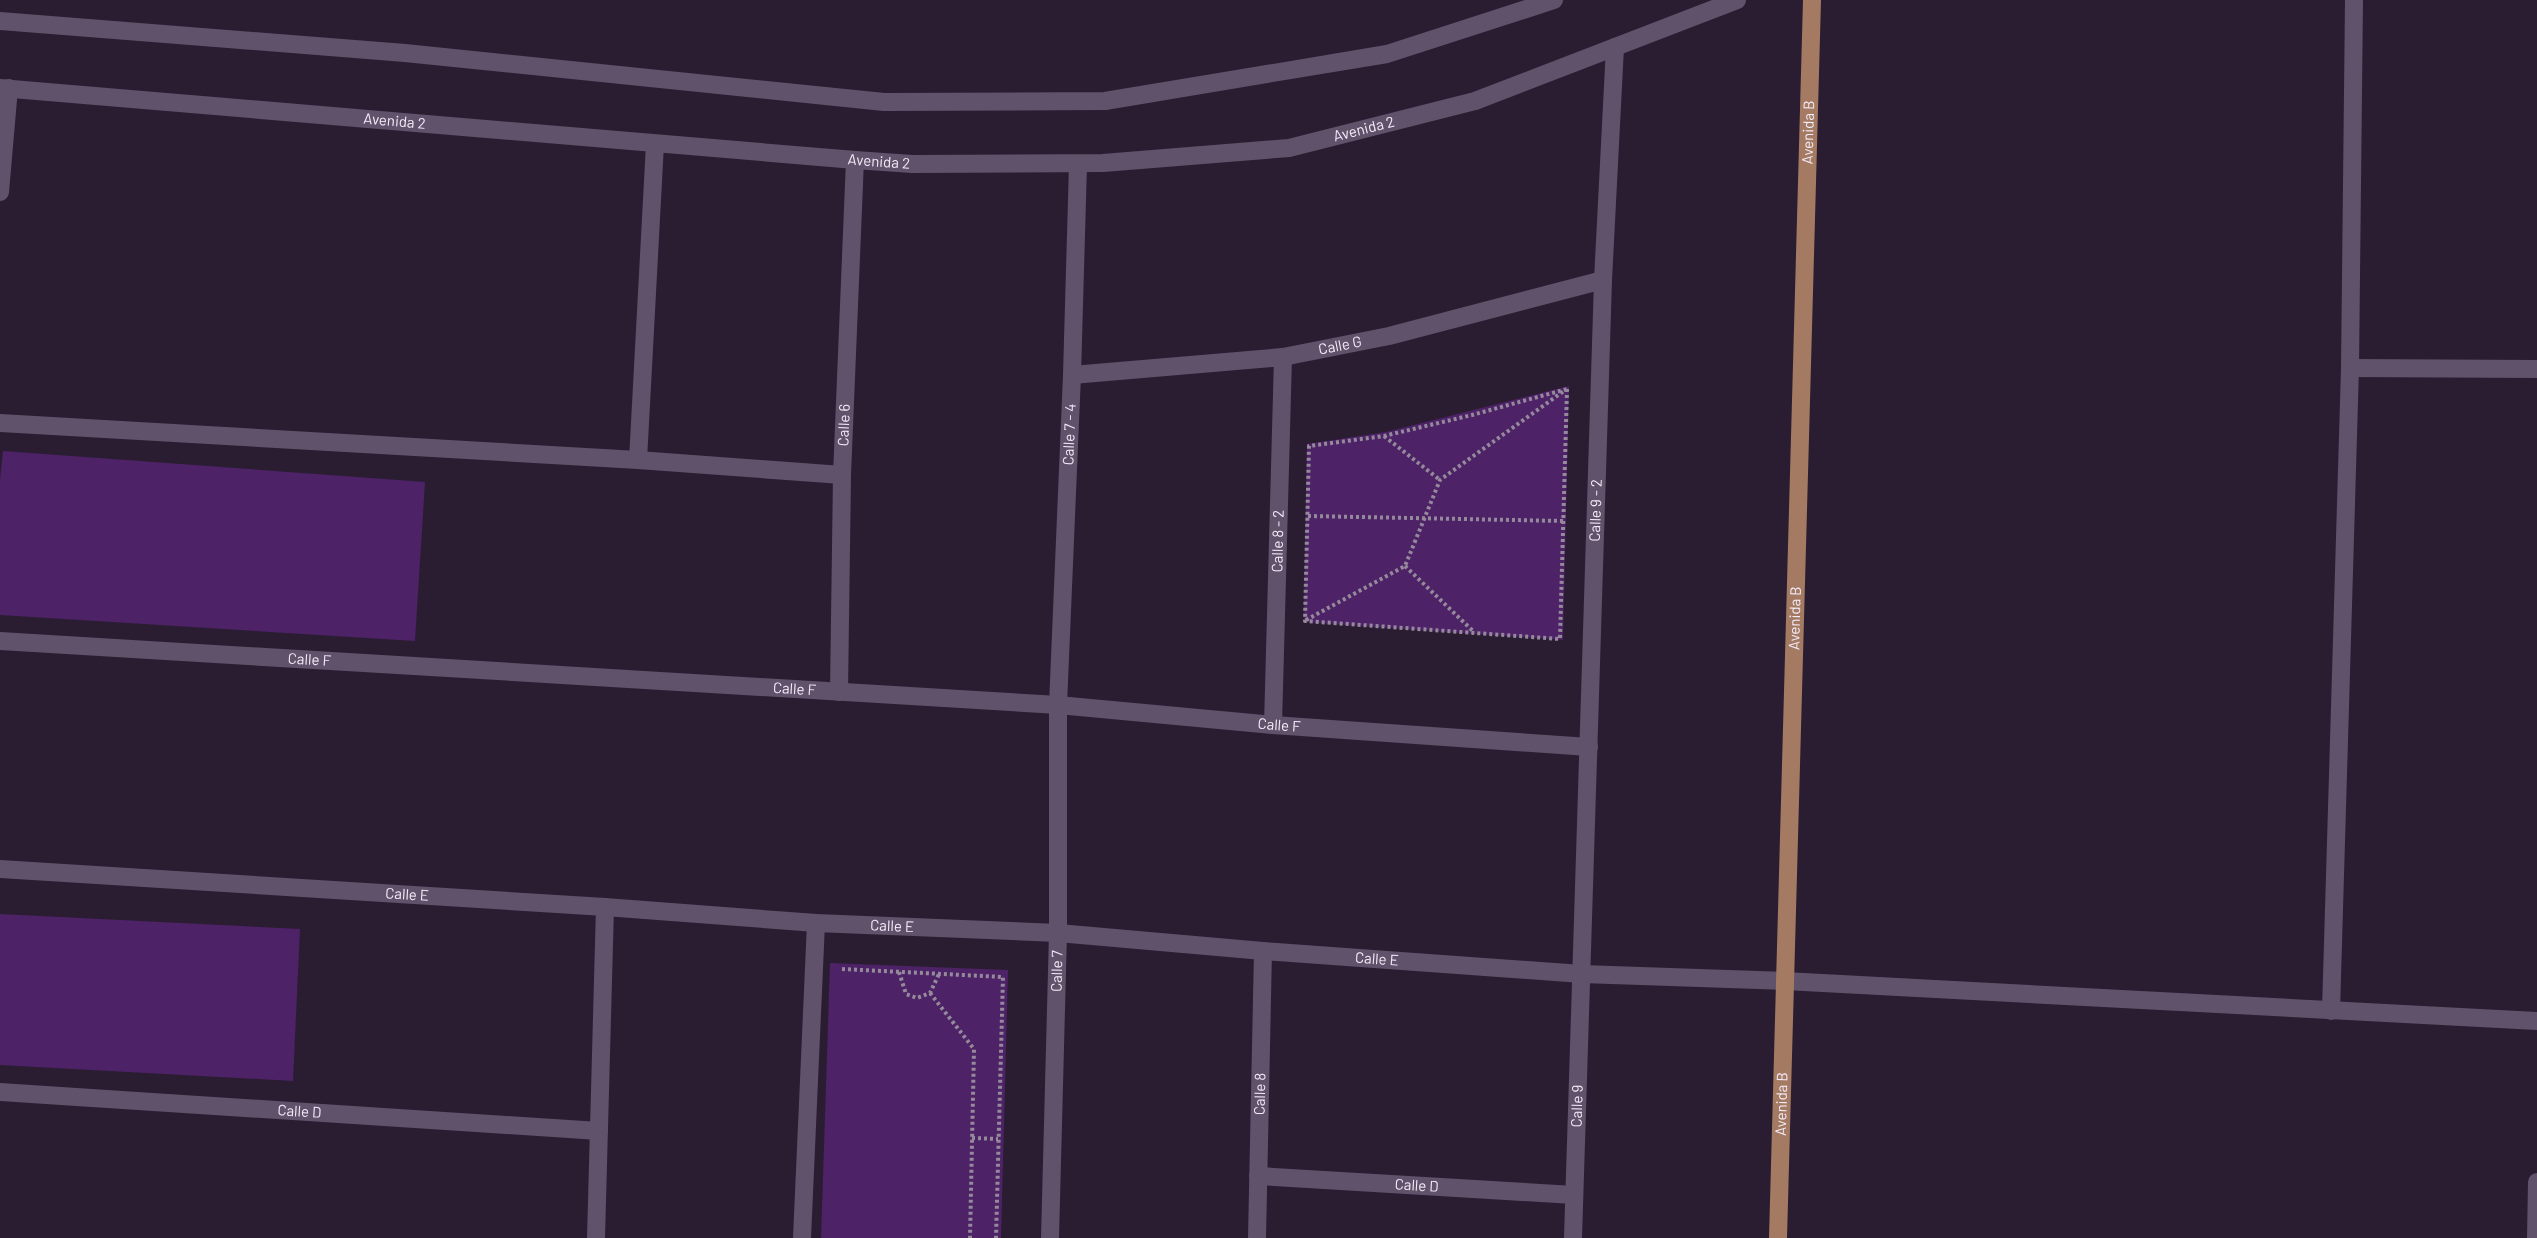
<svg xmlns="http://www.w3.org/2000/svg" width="2537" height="1238" viewBox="0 0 2537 1238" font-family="Barlow,sans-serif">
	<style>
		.green { fill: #4d2266 }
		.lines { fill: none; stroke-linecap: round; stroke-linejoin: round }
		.path { stroke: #958a9c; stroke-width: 4; stroke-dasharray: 3 3; stroke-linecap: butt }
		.minor { stroke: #60526a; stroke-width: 18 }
		.major { stroke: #a47b62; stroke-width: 18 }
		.labels { text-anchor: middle; stroke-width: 6; stroke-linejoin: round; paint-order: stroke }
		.street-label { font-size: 15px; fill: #f3ebf9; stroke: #201328 }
	</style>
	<rect width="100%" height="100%" fill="#2a1d32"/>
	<g class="green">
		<polygon points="1569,386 1563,640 1304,622 1307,444 1386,432"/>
		<polygon points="3,451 425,482 415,641 0,615 0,480"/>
		<polygon points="0,914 300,929 293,1081 0,1065"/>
		<polygon points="830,963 1008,970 1001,1238 821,1238"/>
	</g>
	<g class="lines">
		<g class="path">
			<polygon points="1567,389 1560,639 1305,621 1309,446 1384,436 1472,415"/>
			<polyline points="1384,436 1440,480"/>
			<polyline points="1308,516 1564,521"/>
			<polyline points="1405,566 1474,632"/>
			<polyline points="1306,620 1405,566 1440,480 1564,391"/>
			<polyline points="842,969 1003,977 996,1238"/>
			<polyline points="899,972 906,994 917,998 930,993 939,974"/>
			<polyline points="930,993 974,1049 970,1238"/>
			<polyline points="972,1138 998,1139"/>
		</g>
		<g class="minor">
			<polyline points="0,21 405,53 884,102 1105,101 1387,54 1554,0"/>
			<path id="s1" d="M0,88l855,72 57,4 191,-1 186,-15 186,-47 262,-101"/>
			<polyline points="0,192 9,88"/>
			<polyline points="2350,368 2537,369"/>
			<path id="s2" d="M1072,375l211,-18 106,-21 214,-56"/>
			<polyline points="0,423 638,460 842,475"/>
			<polyline points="638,460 655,144"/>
			<path id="s3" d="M0,641l1058,64 215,20 316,22"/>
			<path id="s4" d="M839,692l3,-217 13,-315"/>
			<path id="s5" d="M1273,725l10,-368"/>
			<path id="s6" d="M0,869l605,38 211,16 242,10 205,18 319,23 203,7 752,40"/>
			<polyline points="2331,1011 2350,368 2354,0"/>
			<path id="s7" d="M0,1092l599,39"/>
			<path id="s8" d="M1258,1176l316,19"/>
			<polyline points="596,1238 605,907"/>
			<polyline points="802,1238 816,923"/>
			<path id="s9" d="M1050,1238l8,-305v-228l14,-330 6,-211"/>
			<path id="s10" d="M1257,1238l6,-287"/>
			<path id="s11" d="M1573,1238l30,-958 12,-233"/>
			<polyline points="2536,1238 2537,1182"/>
		</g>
		<path class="major" id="s12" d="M1778,1238l34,-1238"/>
	</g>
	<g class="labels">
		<g class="street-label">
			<text dy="5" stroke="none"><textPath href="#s1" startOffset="396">Avenida 2</textPath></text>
			<text dy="5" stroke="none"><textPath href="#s1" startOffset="1370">Avenida 2</textPath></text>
			<text dy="5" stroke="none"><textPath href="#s12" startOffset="1106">Avenida B</textPath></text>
			<text dy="5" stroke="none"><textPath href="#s1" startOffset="882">Avenida 2</textPath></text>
			<text dy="5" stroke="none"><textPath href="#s2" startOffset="270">Calle G</textPath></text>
			<text dy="5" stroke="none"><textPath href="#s4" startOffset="267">Calle 6</textPath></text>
			<text dy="5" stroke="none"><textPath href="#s9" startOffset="804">Calle 7 - 4</textPath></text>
			<text dy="5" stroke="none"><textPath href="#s11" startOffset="728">Calle 9 - 2</textPath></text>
			<text dy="5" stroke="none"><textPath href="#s5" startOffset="184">Calle 8 - 2</textPath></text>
			<text dy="5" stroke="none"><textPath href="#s12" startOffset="620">Avenida B</textPath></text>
			<text dy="5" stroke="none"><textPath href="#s3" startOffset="310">Calle F</textPath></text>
			<text dy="5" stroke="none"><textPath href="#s3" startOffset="796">Calle F</textPath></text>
			<text dy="5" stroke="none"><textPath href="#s3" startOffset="1282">Calle F</textPath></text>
			<text dy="5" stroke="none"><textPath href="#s6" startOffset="408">Calle E</textPath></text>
			<text dy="5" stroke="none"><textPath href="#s6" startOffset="894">Calle E</textPath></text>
			<text dy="5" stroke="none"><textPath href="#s6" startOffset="1380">Calle E</textPath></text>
			<text dy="5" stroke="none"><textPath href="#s9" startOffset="267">Calle 7</textPath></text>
			<text dy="5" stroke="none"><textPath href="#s10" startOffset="144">Calle 8</textPath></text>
			<text dy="5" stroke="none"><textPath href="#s12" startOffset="134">Avenida B</textPath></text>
			<text dy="5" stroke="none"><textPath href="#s11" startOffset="132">Calle 9</textPath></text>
			<text dy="5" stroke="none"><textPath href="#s7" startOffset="300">Calle D</textPath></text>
			<text dy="5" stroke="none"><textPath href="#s8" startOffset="159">Calle D</textPath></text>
		</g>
	</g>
</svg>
